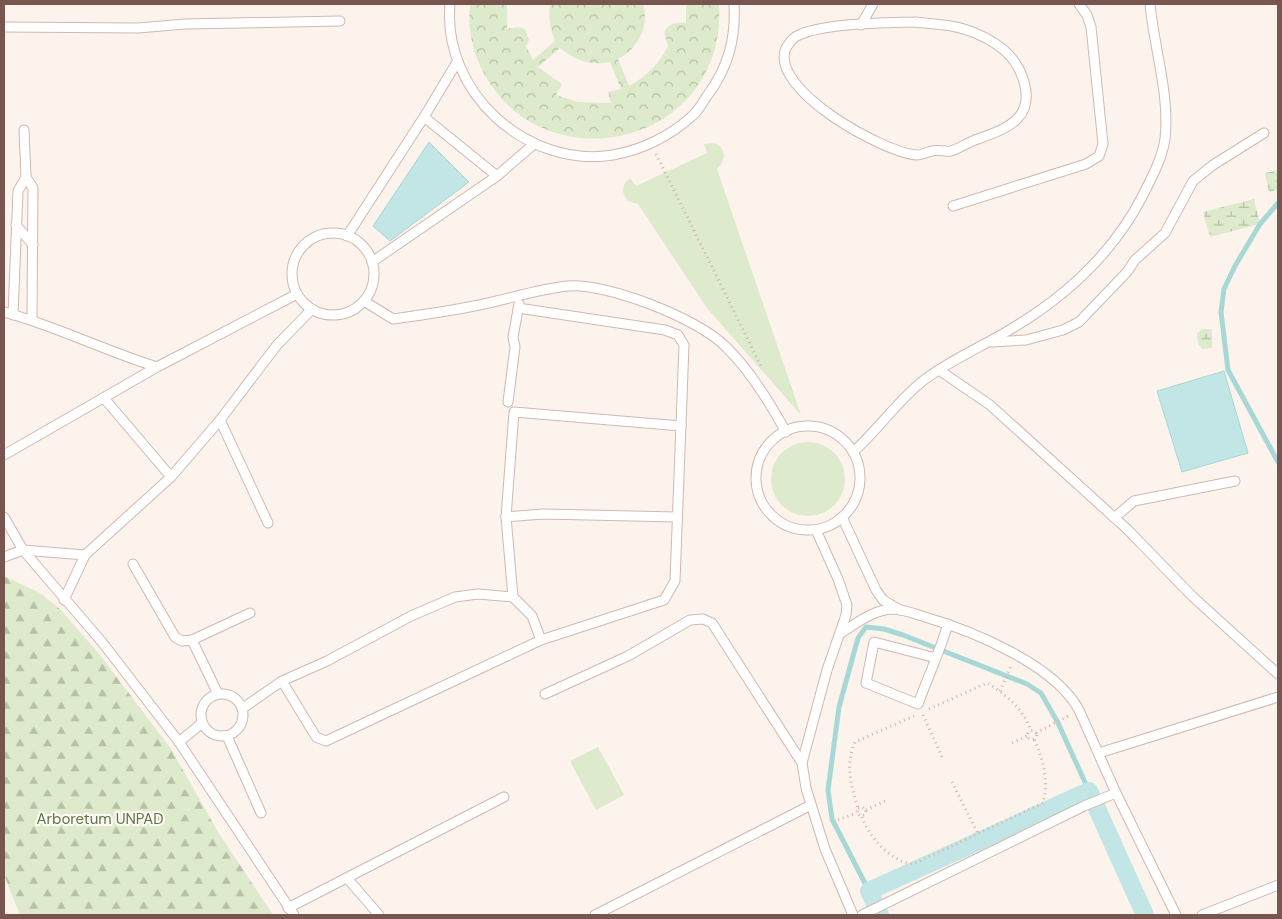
<svg xmlns="http://www.w3.org/2000/svg" width="1282" height="919" viewBox="0 0 1282 919" font-family="'DM Sans',sans-serif">
	<style>
		.green { fill: #ddeacb }
		.forest { fill: url(#forest-firs) }
		.wetland { fill: url(#wetland-marsh) }
		.park { fill: url(#park-crowns); fill-rule: evenodd }
		.water { fill: #c1e6e5; stroke: #a7d8d6 }
		.lines { fill: none; stroke-linecap: round; stroke-linejoin: round }
		.stream { stroke: #a7d8d6; stroke-width: 5 }
		.canal { stroke: #c1e6e5; stroke-width: 18 }
		.lane-casing { stroke: #cfb9b1; stroke-width: 11 }
		.path { stroke: #d7b1a7; stroke-width: 3; stroke-dasharray: 1 4; stroke-linecap: butt }
		.lane { stroke: #fff; stroke-width: 9 }
		.labels { text-anchor: middle; stroke-width: 4.5; stroke-linejoin: round; paint-order: stroke }
		.park-label { font-size: 15px; fill: #5d7744; stroke: #fef8f4 }
	</style>
	<defs>
		<pattern id="forest-firs" width="22" height="20" patternUnits="userSpaceOnUse" patternTransform="scale(1.25)"><rect width="22" height="20" fill="#ddeacb"/><path d="M5 1l3.5 6h-7zM16 11l3.5 6h-7z" fill="#b8c0a7"/></pattern>
		<pattern id="wetland-marsh" width="20" height="14" patternUnits="userSpaceOnUse" patternTransform="scale(1.25)"><rect width="20" height="14" fill="#ddeacb"/><path d="M1 5h8M5 5V1M11 12h8M15 12V8" fill="none" stroke="#b8c0a7"/></pattern>
		<pattern id="park-crowns" width="20" height="18" patternUnits="userSpaceOnUse" patternTransform="scale(1.25)"><rect width="20" height="18" fill="#ddeacb"/><path d="M2 6a3 3 0 1 1 6 0M12 15a3 3 0 1 1 6 0" fill="none" stroke="#b8c0a7"/></pattern>
	</defs>
	<rect width="100%" height="100%" fill="#fcf3ed"/>
	<g class="green">
		<path d="M714,143c13,5 12,17 3,26l84,246 -94,-107 -69,-104 -10,-3c-7,-8 -7,-16 2,-23l6,8 71,-33 -3,-9z"/>
		<circle cx="808" cy="479" r="37"/>
		<polygon points="598,747 624,795 596,810 570,761"/>
	</g>
	<polygon class="forest" points="4,576 40,593 60,609 100,655 171,749 218,832 273,915 20,915 4,875"/>
	<g class="wetland">
		<polygon points="1278,170 1278,190 1269,192 1265,173"/>
		<polygon points="1254,199 1260,224 1210,237 1203,212"/>
		<polygon points="1202,329 1212,329 1212,348 1202,349 1198,344 1197,334"/>
	</g>
	<path class="park" d="M470,4h37v25l11,-2 7,2 4,11 -3,6 7,14 22,-19c-5,-13 -7,-23 -5,-37h93c7,21 -5,45 -25,55l11,27c17,-9 31,-23 39,-40l-4,-14c6,-9 11,-10 22,-9v-19h33c1,20 -1,40 -9,59 -39,94 -174,102 -224,14 -13,-22 -19,-48 -16,-73zM560,48c15,12 30,18 50,14l11,27 -13,3 3,11 -33,-1 -22,-7 6,-11 -24,-17z"/>
	<g class="water">
		<polygon points="429,142 469,182 390,241 373,226"/>
		<polygon points="1224,371 1248,453 1182,472 1157,391"/>
	</g>
	<g class="lines">
		<g class="stream">
			<polyline points="1278,203 1260,224 1235,266 1224,289 1221,312 1228,370 1278,462"/>
			<polyline points="869,891 832,819 828,790 839,707 858,638 866,627 884,629 903,635 1027,684 1041,693 1058,723 1089,791"/>
		</g>
		<polyline class="canal" points="880,915 869,891 1089,791 1145,915"/>
		<g class="lane-casing">
			<g id="lane">
				<path d="M450,4c-8,87 76,165 163,151 29,-5 57,-19 78,-38 7,-5 11,-14 16,-21 21,-28 29,-57 27,-92"/>
				<path d="M915,22c16,2 34,2 49,7 13,4 29,12 40,21 17,15 32,48 14,68 -10,11 -29,17 -43,22 -8,3 -17,9 -24,11 -7,1 -13,-2 -19,0 -5,1 -10,4 -15,4 -33,-2 -149,-66 -131,-107 3,-5 7,-11 13,-13 26,-12 86,-12 116,-13z"/>
				<polyline points="861,25 873,4"/>
				<polyline points="4,27 138,28 185,24 340,21"/>
				<polyline points="424,117 497,176"/>
				<polyline points="24,130 26,177 33,188 32,319"/>
				<polyline points="953,206 1086,164 1099,156 1103,144 1091,27 1087,15 1079,4"/>
				<polyline points="16,225 33,245"/>
				<circle cx="333" cy="274" r="41"/>
				<polyline points="347,236 424,117 457,62"/>
				<polyline points="372,262 497,176 534,144"/>
				<path d="M364,301l29,18c29,-4 58,-8 86,-14 30,-6 59,-16 89,-19 39,-3 129,32 157,60 25,24 44,55 61,86"/>
				<path d="M4,312c52,14 101,39 153,55"/>
				<polyline points="13,315 18,191 26,177"/>
				<polyline points="991,342 1026,340 1063,330 1079,322 1127,272 1135,260 1165,233 1193,181 1213,165 1264,133"/>
				<polyline points="939,370 990,405 1127,529 1192,596 1278,674"/>
				<polyline points="104,398 171,477"/>
				<polyline points="508,402 515,347 513,337 519,304"/>
				<polyline points="220,420 268,523"/>
				<circle cx="808" cy="478" r="52"/>
				<path d="M853,452c25,-22 45,-52 71,-72 25,-19 55,-32 82,-48 57,-33 107,-78 137,-137 9,-18 19,-36 22,-56 5,-44 -11,-91 -15,-135"/>
				<polyline points="4,455 157,367 297,294"/>
				<polyline points="4,517 23,550 102,642 179,742 294,915"/>
				<polyline points="506,517 514,412 681,426"/>
				<polyline points="842,517 876,590 883,600 900,610"/>
				<polyline points="1114,518 1134,501 1235,481"/>
				<polyline points="816,530 838,579 847,605 846,615 827,670 802,763 806,788 825,849 853,915"/>
				<polyline points="4,557 23,550 85,555"/>
				<polyline points="133,564 175,637 182,641 192,640 218,694"/>
				<polyline points="513,597 506,517 543,514 677,517"/>
				<polyline points="64,600 85,555 171,477 220,420 277,345 312,309"/>
				<path d="M841,633c16,-10 32,-23 51,-24 11,0 23,5 33,8 48,14 130,48 154,93l37,83 60,122"/>
				<polyline points="192,640 250,613"/>
				<path d="M936,658l-62,-16 -8,41 52,21c10,-27 22,-53 30,-80"/>
				<polyline points="282,681 327,661 411,616 455,597 478,594 513,597 532,616 541,640"/>
				<circle cx="222" cy="715" r="21"/>
				<polyline points="545,694 628,656 690,620 703,619 712,623 802,763"/>
				<polyline points="243,708 282,681 316,737 326,741 541,640 664,600 675,581 684,345 678,335 665,330 518,308"/>
				<polyline points="227,736 261,813"/>
				<polyline points="179,742 202,723"/>
				<polyline points="1099,753 1278,697"/>
				<polyline points="347,878 379,915"/>
				<polyline points="288,908 504,797"/>
				<polyline points="595,915 811,805"/>
				<polyline points="862,915 1084,806 1116,793"/>
				<polyline points="1202,915 1278,885"/>
			</g>
		</g>
		<g class="path">
			<polyline points="656,154 762,368"/>
			<polyline points="1000,691 1012,664"/>
			<path d="M929,709l58,-26c18,10 38,28 44,48"/>
			<polyline points="923,715 943,759"/>
			<circle cx="1032" cy="735" r="4.5"/>
			<polyline points="1036,733 1070,715"/>
			<polyline points="1012,743 1027,736"/>
			<polyline points="952,782 978,834"/>
			<path d="M858,808l4,-1 4,3 -1,5 -5,1 -3,-3 1,-5c-7,-21 -13,-44 -3,-66l59,-26"/>
			<polyline points="866,810 885,801"/>
			<path d="M862,817c7,20 29,45 51,47l130,-61c6,-22 0,-44 -9,-64"/>
			<polyline points="838,820 857,813"/>
		</g>
		<use href="#lane" class="lane"/>
	</g>
	<g class="labels">
		<g class="park-label">
			<text x="100" y="824">Arboretum UNPAD</text>
		</g>
	</g>
	<rect width="1282" height="919" fill="none" stroke="#78564f" stroke-width="10"/>
</svg>
